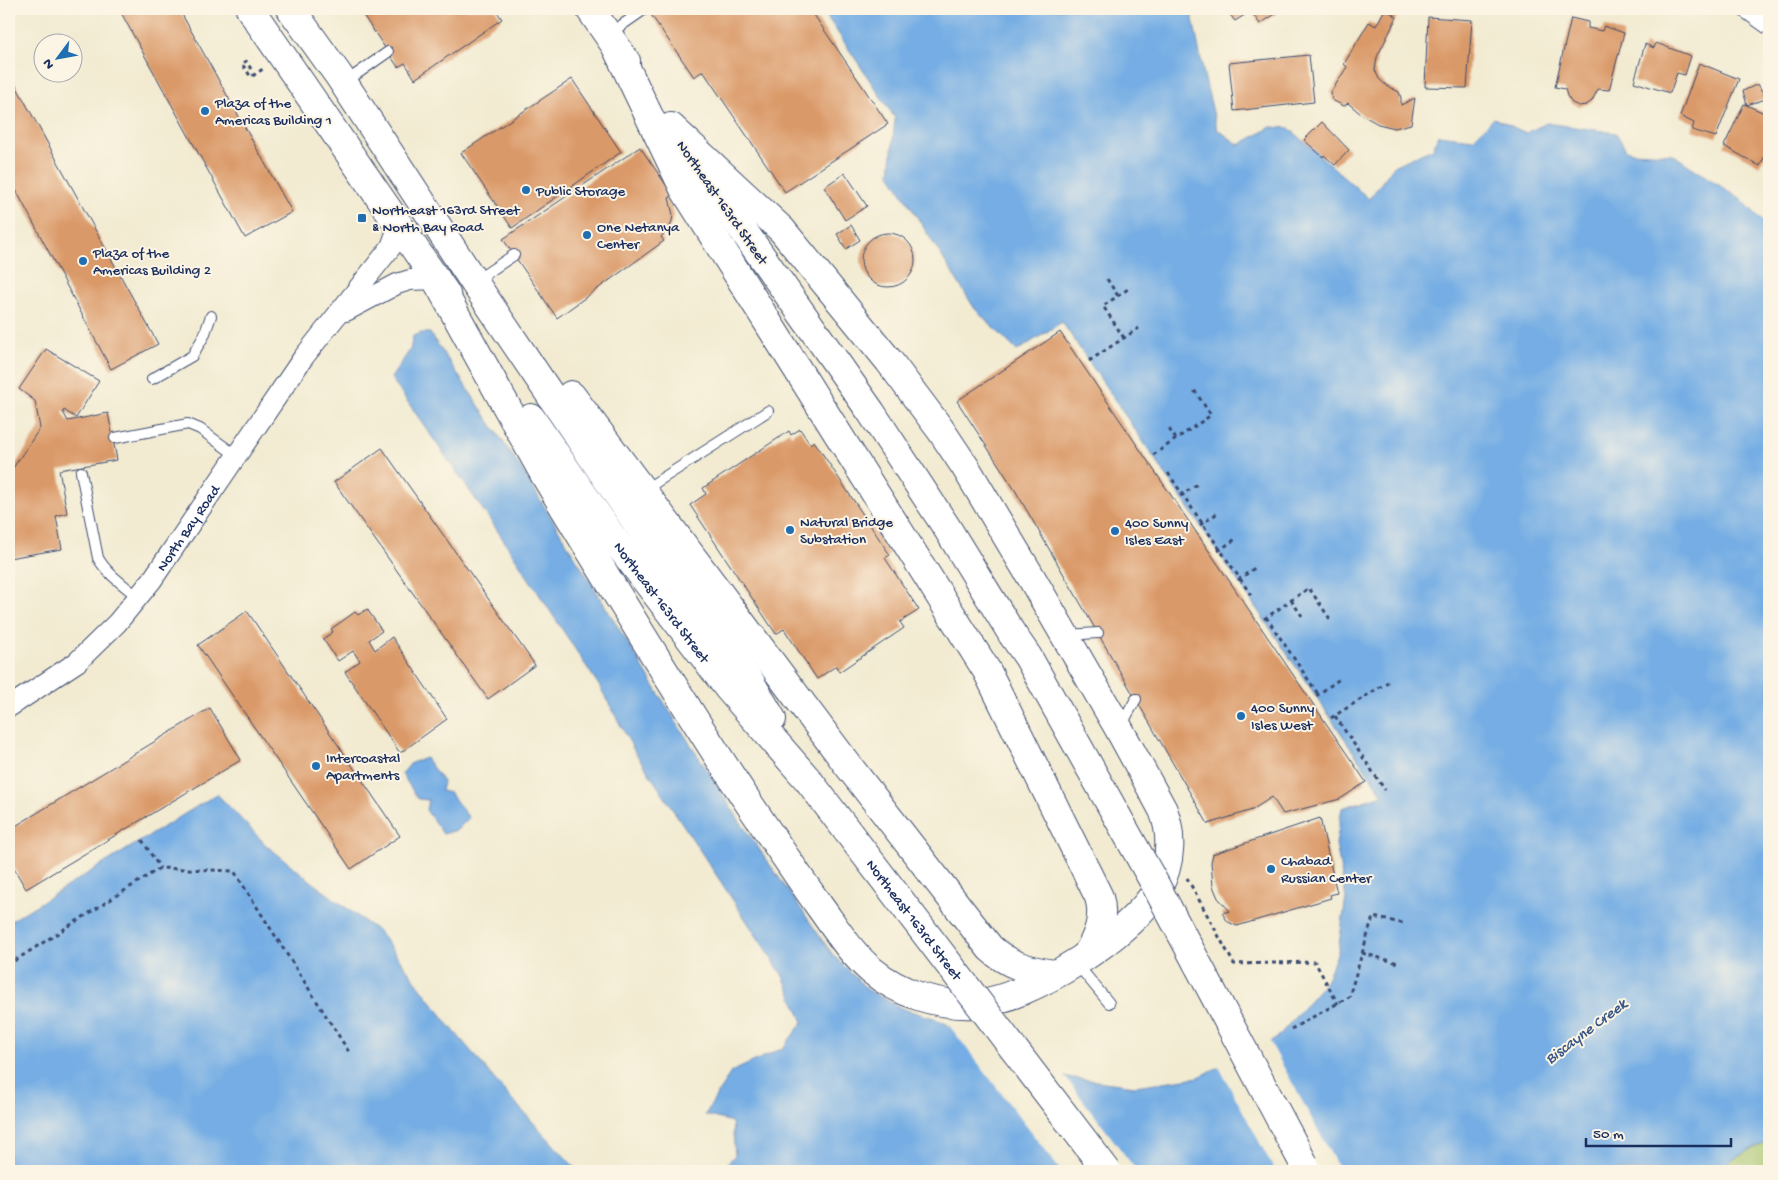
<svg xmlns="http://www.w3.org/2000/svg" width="1778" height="1180" viewBox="0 0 1778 1180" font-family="'Gochi Hand',sans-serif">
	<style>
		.green { fill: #a3c36b; stroke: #5f7964 }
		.water { fill: #75ade4; stroke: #486ea1 }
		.pier { fill: #f2ebd2 }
		.building { fill: #da9968 }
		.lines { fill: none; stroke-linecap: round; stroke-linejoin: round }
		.lane-casing { stroke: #3b4b6f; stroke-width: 12 }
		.street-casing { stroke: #3b4b6f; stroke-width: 22 }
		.primary-casing { stroke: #3b4b6f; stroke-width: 30 }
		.path { stroke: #3b4b6f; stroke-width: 3; stroke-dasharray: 4 4; stroke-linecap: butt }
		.lane { stroke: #fff; stroke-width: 10 }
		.street { stroke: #fff; stroke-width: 20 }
		.primary { stroke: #fff; stroke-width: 28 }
		.primary-bridge-casing { stroke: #3b4b6f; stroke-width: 30; stroke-linecap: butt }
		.primary-bridge { stroke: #fff; stroke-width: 28 }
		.poi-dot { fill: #1f6fb2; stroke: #fcf5e5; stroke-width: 2 }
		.labels { text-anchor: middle; stroke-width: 4; stroke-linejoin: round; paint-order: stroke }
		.poi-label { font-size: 15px; fill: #1b2f5e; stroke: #fcf5e5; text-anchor: start }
		.street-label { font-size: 15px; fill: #1b2f5e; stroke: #fcf5e5 }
		.water-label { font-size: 16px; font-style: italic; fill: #365586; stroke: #fcf5e5 }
	</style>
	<rect width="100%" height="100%" fill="#fcf5e5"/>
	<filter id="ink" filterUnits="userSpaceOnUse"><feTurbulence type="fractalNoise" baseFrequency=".02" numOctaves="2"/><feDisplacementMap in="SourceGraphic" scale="10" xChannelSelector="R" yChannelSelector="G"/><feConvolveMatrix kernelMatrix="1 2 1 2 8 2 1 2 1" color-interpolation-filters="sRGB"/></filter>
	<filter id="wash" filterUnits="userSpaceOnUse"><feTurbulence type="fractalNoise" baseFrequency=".0096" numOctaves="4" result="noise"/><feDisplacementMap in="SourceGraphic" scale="20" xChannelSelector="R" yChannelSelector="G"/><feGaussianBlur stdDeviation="1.12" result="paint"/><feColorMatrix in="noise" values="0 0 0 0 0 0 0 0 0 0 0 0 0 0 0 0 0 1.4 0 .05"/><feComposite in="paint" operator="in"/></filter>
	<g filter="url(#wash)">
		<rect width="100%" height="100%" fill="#f2ebd2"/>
		<polygon class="green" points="1769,1142 1769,1171 1713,1171 1751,1149"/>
		<g class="water">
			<polygon points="823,9 1191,9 1204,75 1217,129 1239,145 1271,127 1289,128 1369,199 1395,165 1433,149 1438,135 1473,139 1494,118 1526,133 1547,123 1616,133 1626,150 1632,152 1672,154 1743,201 1769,227 1769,1142 1751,1149 1713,1171 721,1171 735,1155 732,1122 705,1115 731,1072 783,1048 803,1022 783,976 635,752 600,687 497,530 391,378 410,350 413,336 421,333 430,333 520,467 678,725 745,829 833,955 868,990 903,1009 934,1018 1050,1075 1135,1086 1199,1077 1276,1039 1326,982 1338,951 1346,898 1336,844 1342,808 1383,795 1062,322 1017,351 975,309 890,174 895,118 824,12"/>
			<polygon points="426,758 443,782 441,791 450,793 469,818 457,830 443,834 426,810 428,800 418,799 402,774 411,763"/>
			<polygon points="217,794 266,845 321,889 379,932 449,1025 507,1094 578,1171 9,1171 9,922"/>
		</g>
		<g class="pier">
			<polygon points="945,1020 1051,1073 1063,1074 1137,1171 1061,1171"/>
			<polygon points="1269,1040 1340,1171 1275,1171 1218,1065"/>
		</g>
		<g id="blocks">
			<g class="building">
				<polygon points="119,9 179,9 292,212 245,238"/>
				<polygon points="359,9 495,9 502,19 415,79 405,63 398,67"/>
				<polygon points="647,9 810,9 888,124 785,192 703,71 694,77"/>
				<polygon points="1226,9 1283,9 1260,24 1251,11 1235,21"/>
				<polygon points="1385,9 1397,17 1377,57 1375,70 1379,79 1387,86 1399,92 1401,98 1401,105 1415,98 1411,124 1395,128 1378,124 1362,115 1348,103 1344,106 1332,100 1331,92 1347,67 1344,64 1369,22 1376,26"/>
				<polygon points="1428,17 1472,20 1467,88 1425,87"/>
				<polygon points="1571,18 1588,22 1588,28 1602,31 1604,26 1624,33 1609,90 1598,89 1592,101 1586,105 1579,106 1572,103 1567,96 1565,89 1555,87"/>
				<polygon points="1656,43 1691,56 1685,75 1677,73 1670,93 1634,82 1645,44 1654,48"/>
				<polygon points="1309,55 1314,102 1234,111 1229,63"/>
				<polygon points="1699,63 1739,79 1716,137 1692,130 1694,123 1680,116"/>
				<polygon points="9,73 158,344 111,369 9,177"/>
				<polygon points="572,79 621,152 512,228 461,153"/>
				<polygon points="1758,84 1766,99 1747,105 1743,91"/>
				<polygon points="1744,104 1769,115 1769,147 1760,166 1724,146"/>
				<polygon points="1322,122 1349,150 1335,165 1324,155 1323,157 1304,140"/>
				<polygon points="640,147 673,195 669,198 673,215 672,221 670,227 661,237 664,241 557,318 503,239"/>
				<polygon points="845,173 867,206 845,220 824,187"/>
				<polygon points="851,225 860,240 846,249 837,234"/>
				<circle cx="888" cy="260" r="27"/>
				<polygon points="1060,332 1366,782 1340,799 1283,814 1272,797 1252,810 1208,824 1015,490 957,401"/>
				<polygon points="46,349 99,381 76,418 64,410 63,412 68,421 108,413 117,460 59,470 67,513 56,516 62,549 9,558 9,468 13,468 40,428 35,401 19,389"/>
				<polygon points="800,429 810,444 814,441 890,555 885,558 919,610 900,622 904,628 839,672 836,666 817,679 784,629 776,634 690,505 706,494 703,488 789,431 791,435"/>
				<polygon points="382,448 535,665 488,699 334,482"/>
				<polygon points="367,609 382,631 369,640 375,650 392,637 447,719 400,753 345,672 360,661 353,651 338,661 323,639 333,632 331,629 355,612 358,615"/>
				<polygon points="247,611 400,836 351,869 198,645"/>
				<polygon points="210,708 241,760 26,889 9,860 9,830"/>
				<polygon points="1320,818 1337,893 1330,895 1331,898 1237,926 1228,922 1222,913 1230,911 1218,898 1213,886 1211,862 1213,854"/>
			</g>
		</g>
	</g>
	<g filter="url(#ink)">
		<use href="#blocks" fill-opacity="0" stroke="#3b4b6f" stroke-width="1"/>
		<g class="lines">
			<g class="lane-casing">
				<g id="lane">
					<polyline points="609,34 645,9"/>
					<polyline points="344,83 388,52"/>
					<polyline points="475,281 514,255"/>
					<polyline points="152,379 192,356 204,336 211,316"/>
					<polyline points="115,438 188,424 200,429 237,456"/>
					<path d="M81,472l17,86c9,16 26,27 40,39"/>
					<polyline points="644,490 768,411"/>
					<polyline points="1067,635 1098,633"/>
					<polyline points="1121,726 1136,699"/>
					<polyline points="1076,963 1109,1003"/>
				</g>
			</g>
			<g class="street-casing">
				<g id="street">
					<polyline points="1748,9 1769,24"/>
					<polyline points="346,311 397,284 410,280 436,279"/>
					<path id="s1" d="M9,707l68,-45 40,-39 35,-43 151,-222 88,-111 8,-22"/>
				</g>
			</g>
			<g class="primary-casing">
				<g id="primary">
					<polyline points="250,9 446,294"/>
					<polyline points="291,9 339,76 474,282 634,519 748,678 772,719"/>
					<polyline points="590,9 626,61"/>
					<path d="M616,47l68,142 303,482 112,226c6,21 -1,39 -12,57"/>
					<polyline points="700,169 871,412 947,528 1012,634"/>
					<path d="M436,279c36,65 72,131 108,195 23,39 47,78 71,117 44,72 88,144 135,214 23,34 46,68 70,102 16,22 30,45 51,63 28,23 66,36 103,34 54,-4 158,-69 184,-116 13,-24 15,-53 5,-78l-44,-81 -88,-152 -65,-109 -26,-39 -51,-68 -107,-131 -111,-103"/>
					<path d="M571,395l276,369 143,184c18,17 40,23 65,26"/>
					<path id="s2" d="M531,418l80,117 117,153 81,93"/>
				</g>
			</g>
			<g class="path">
				<polyline points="351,9 352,10"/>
				<polyline points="251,69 246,61 242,64 251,77 263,69"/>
				<polyline points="1107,279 1118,296"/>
				<polyline points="1124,338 1103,306 1131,287"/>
				<polyline points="1089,361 1139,328"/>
				<polyline points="1169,429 1176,439"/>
				<polyline points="1153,455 1211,415 1194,390"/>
				<polyline points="1168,473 1251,595"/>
				<polyline points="1180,496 1199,483"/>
				<polyline points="1200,525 1219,512"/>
				<polyline points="1218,551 1237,538"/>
				<polyline points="1238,580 1256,567"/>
				<polyline points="1291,600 1302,616"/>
				<polyline points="1266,617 1318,694"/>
				<polyline points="1264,619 1309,588 1330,619"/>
				<polyline points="1316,696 1341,678"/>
				<polyline points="1335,716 1385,790"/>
				<polyline points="1331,718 1388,682"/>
				<polyline points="142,840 160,868"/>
				<polyline points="1187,878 1234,964 1315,962 1338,1004"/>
				<polyline points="1362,953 1398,963"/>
				<polyline points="9,960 11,963 160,868 234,871 349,1052"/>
				<polyline points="1291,1029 1349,997 1373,917 1406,924"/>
			</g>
			<use href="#lane" class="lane"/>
			<use href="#street" class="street"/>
			<use href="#primary" class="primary"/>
			<g class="primary-bridge-casing">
				<g id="primary-bridge">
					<polyline points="1012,634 1028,657 1155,884 1304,1164"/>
					<path id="s3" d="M809,781l298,390"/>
				</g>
			</g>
			<use href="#primary-bridge" class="primary-bridge"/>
		</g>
	</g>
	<g class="poi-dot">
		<circle cx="205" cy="111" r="5"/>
		<circle cx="526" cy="190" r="5"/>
		<rect x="357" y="213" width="10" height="10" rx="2.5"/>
		<circle cx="587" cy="235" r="5"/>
		<circle cx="83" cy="261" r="5"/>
		<circle cx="790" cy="530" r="5"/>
		<circle cx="1115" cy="531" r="5"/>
		<circle cx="1241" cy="716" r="5"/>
		<circle cx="316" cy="766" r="5"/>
		<circle cx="1271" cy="869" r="5"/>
	</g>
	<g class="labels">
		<g class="poi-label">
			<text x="215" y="107">Plaza of the<tspan x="215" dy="17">Americas Building 1</tspan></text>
			<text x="536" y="195">Public Storage</text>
			<text x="372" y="214">Northeast 163rd Street<tspan x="372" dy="17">&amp; North Bay Road</tspan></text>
			<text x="597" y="231">One Netanya<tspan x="597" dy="17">Center</tspan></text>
			<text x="93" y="257">Plaza of the<tspan x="93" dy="17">Americas Building 2</tspan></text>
			<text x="800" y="526">Natural Bridge<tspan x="800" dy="17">Substation</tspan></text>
			<text x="1125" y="527">400 Sunny<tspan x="1125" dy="17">Isles East</tspan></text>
			<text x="1251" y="712">400 Sunny<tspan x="1251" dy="17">Isles West</tspan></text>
			<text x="326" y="762">Intercoastal<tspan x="326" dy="17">Apartments</tspan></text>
			<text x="1281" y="865">Chabad<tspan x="1281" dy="17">Russian Center</tspan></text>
		</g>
		<g class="street-label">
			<text transform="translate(723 202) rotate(55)" y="5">Northeast 163rd Street</text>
			<text dy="5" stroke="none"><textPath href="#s1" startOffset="256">North Bay Road</textPath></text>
			<text dy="5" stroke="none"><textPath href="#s2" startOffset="226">Northeast 163rd Street</textPath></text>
			<text dy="5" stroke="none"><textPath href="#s3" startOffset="174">Northeast 163rd Street</textPath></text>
		</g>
		<g class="water-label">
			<text transform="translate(1585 1030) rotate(-37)" y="6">Biscayne Creek</text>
		</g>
	</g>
	<rect width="1778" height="1180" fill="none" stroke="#fcf5e5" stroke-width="30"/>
	<g transform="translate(58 58) rotate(238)"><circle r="24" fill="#fcf5e5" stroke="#a2a6af"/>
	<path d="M0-4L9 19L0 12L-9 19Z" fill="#1f6fb2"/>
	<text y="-8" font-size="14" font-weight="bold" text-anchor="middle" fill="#1b2f5e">N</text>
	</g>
	<path d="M1586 1138v8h145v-8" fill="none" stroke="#1b2f5e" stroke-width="2.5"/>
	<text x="1593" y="1138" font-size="15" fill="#1b2f5e" stroke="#fcf5e5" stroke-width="4" paint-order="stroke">50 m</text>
</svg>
